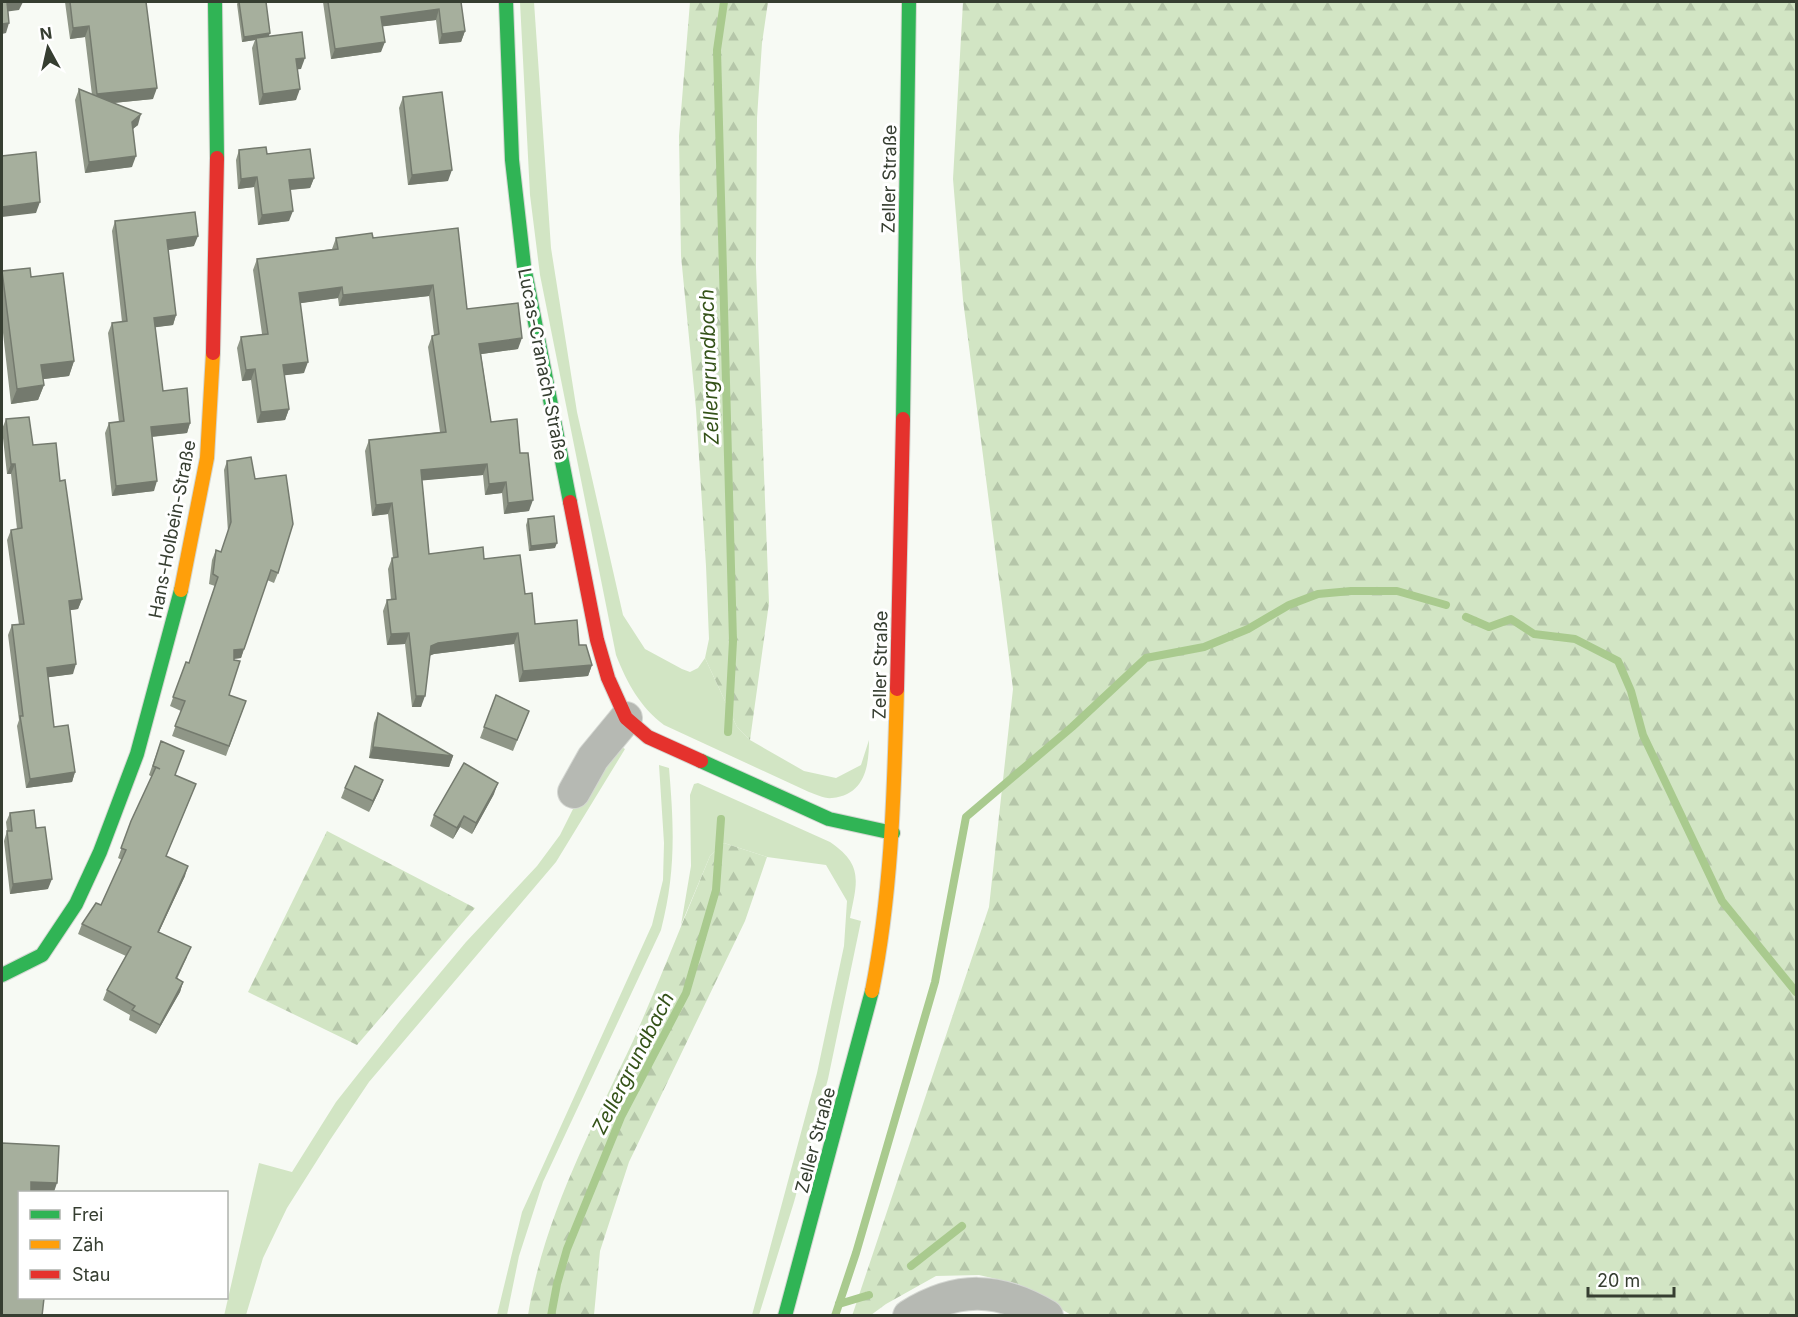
<svg xmlns="http://www.w3.org/2000/svg" width="1798" height="1317" font-family="Inter,sans-serif">
  <defs>
    <pattern id="forest-firs" width="22" height="20" patternUnits="userSpaceOnUse" patternTransform="scale(1.5)"><rect width="22" height="20" fill="#d2e5c4"/><path d="M5 1l3.5 6h-7zM16 11l3.5 6h-7z" fill="#b5c6a9"/></pattern>
  </defs>
  <rect width="100%" height="100%" fill="#f7faf4"/>
  <!-- green -->
  <g fill="#d2e5c4">
    <path d="M520,2H534L551,248L577,412L623,615L645,649L682,669L690,672L698,668L705,658L737,727L750,740L804,771L836,778L861,765L869,740C869,766 865,795 832,798C825,799 815,794 809,792L664,725C640,707 627,683 616,655L540,275L530,195Z"/>
    <polygon points="615,743 625,749 556,862 369,1082 330,1140 287,1208 263,1258 246,1315 224,1316 259,1163 292,1172 336,1102 400,1021 466,942 537,866 560,835 578,799"/>
    <path d="M659,765L669,768C674,827 676,872 661,930L543,1182L519,1256L507,1315H497L522,1212L652,925L663,880L664,843Z"/>
    <path d="M698,783L830,842C864,865 857,882 850,918L861,921L828,1079L794,1202L759,1315H752L817,1073L844,946L847,901L826,865L767,857L724,843L710,856L681,925L691,866L690,795L694,784Z"/>
  </g>
  <!-- forest -->
  <g fill="url(#forest-firs)">
    <polygon points="690,2 768,2 762,43 757,118 756,267 769,603 750,740 737,727 705,658 709,639 706,566 696,409 681,256 679,136"/>
    <polygon points="963,2 1796,2 1796,1315 1073,1316 1018,1284 979,1275 936,1276 886,1304 871,1315 852,1316 989,907 1013,689 963,300 953,179"/>
    <polygon points="327,831 475,908 357,1045 248,992"/>
    <path d="M724,843L767,857L745,921L629,1162L600,1251L594,1315H528C544,1217 591,1130 633,1041C660,980 684,918 710,856Z"/>
  </g>
  <g fill="none" stroke-linecap="round" stroke-linejoin="round">
    <!-- stream -->
    <g stroke="#a9ca8e" stroke-width="8">
      <polyline points="724,2 717,50 733,641 728,732"/>
      <polyline points="1466,617 1489,627 1511,619 1534,634 1575,639 1618,661 1631,691 1643,735 1722,901 1796,992"/>
      <polyline points="911,1266 962,1226"/>
      <polyline points="839,1304 869,1295"/>
      <polyline points="551,1316 557,1284 567,1249 621,1117 686,993 716,890 721,819"/>
      <polyline points="835,1316 856,1253 935,982 966,817 1072,727 1146,658 1204,647 1248,629 1289,605 1318,594 1351,591 1397,591 1446,605"/>
    </g>
    <!-- street casing -->
    <g stroke="#d4d7d2" stroke-width="34">
      <g id="street">
        <polyline points="574,792 593,758 626,718"/>
        <path d="M909,1316C957,1286 998,1287 1047,1316"/>
      </g>
    </g>
    <!-- fast casing -->
    <g stroke="#d4d7d2" stroke-width="16">
      <g id="fast">
        <polyline points="215,2 217,158"/>
        <polyline points="506,2 512,160 524,266 570,502"/>
        <polyline points="903,419 909,2"/>
        <polyline points="701,761 829,819 893,833"/>
        <polyline points="2,975 42,955 76,904 100,852 137,754 181,590"/>
        <polyline points="785,1316 872,991"/>
      </g>
    </g>
    <!-- slow casing -->
    <g stroke="#d4d7d2" stroke-width="16">
      <g id="slow">
        <polyline points="181,590 207,458 213,353"/>
        <path d="M872,991C892,891 894,791 897,689"/>
      </g>
    </g>
    <!-- jam casing -->
    <g stroke="#d4d7d2" stroke-width="16">
      <g id="jam">
        <polyline points="213,353 217,158"/>
        <polyline points="570,502 597,640 608,678 626,718 648,737 701,761"/>
        <polyline points="897,689 903,419"/>
      </g>
    </g>
    <!-- street -->
    <use href="#street" stroke="#b6b9b3" stroke-width="32"/>
    <!-- fast -->
    <use href="#fast" stroke="#30b455" stroke-width="14"/>
    <!-- slow -->
    <use href="#slow" stroke="#ff9f0a" stroke-width="14"/>
    <!-- jam -->
    <use href="#jam" stroke="#e5322d" stroke-width="14"/>
  </g>
  <!-- wall -->
  <g fill="#8f9687">
    <polygon points="65,2 146,2 153,99 113,103 138,125 132,129 132,167 85,173 75,100 79,89 92,95 85,37 70,39"/>
    <polygon points="238,2 266,2 269,36 301,69 297,69 296,100 259,105 252,48 255,40 242,42 237,4"/>
    <polygon points="323,2 461,2 465,31 461,42 439,44 436,20 383,26 381,52 331,59"/>
    <polygon points="403,97 448,181 408,185 399,108"/>
    <polygon points="239,150 267,154 314,178 310,188 290,190 289,221 258,225 254,187 238,189 236,160"/>
    <polygon points="115,221 194,246 168,250 176,315 173,325 155,327 163,391 190,423 187,433 152,437 154,491 112,496 105,433 109,423 119,422 108,333 112,323 122,322 112,231"/>
    <polygon points="336,238 373,238 518,349 481,354 491,422 520,453 529,511 504,514 502,493 485,495 483,475 422,480 429,554 484,559 525,594 535,624 579,645 592,665 588,676 519,682 514,644 434,654 430,655 421,707 412,707 405,644 387,645 383,611 387,600 391,600 388,569 392,558 393,558 388,514 372,516 365,451 369,440 440,432 428,347 432,336 434,335 429,296 339,306 338,298 300,303 304,373 284,375 289,409 285,420 257,423 251,380 242,381 237,348 241,337 262,334 253,270 257,259 332,249"/>
    <polygon points="2,271 74,361 69,376 43,379 44,385 38,400 11,404 2,324"/>
    <polygon points="6,419 33,445 60,481 82,599 78,609 70,610 73,674 48,677 54,727 75,772 72,782 26,788 17,726 19,720 8,635 12,625 19,625 7,540 11,530 17,529 11,474 7,474 2,429"/>
    <polygon points="227,461 255,479 278,573 274,583 267,580 241,658 234,659 229,695 246,701 226,756 172,736 181,711 170,706 186,662 189,663 215,586 209,584 212,560 216,550 221,552 228,532 224,470"/>
    <polygon points="528,519 555,548 529,551 526,525"/>
    <polygon points="496,695 529,711 513,751 480,738"/>
    <polygon points="378,713 453,756 449,767 369,758 374,723"/>
    <polygon points="161,741 175,775 192,794 166,856 185,876 159,932 187,957 177,979 183,982 180,992 156,1034 129,1020 130,1015 103,1000 107,990 126,956 78,934 82,924 101,905 122,860 118,858 131,821 152,777 149,775"/>
    <polygon points="383,780 379,791 369,812 341,798 345,788"/>
    <polygon points="494,794 472,834 460,827 453,839 430,826 434,815"/>
    <polygon points="10,813 36,828 48,889 10,894 4,841 7,831 6,822"/>
  </g>
  <!-- shaded-wall -->
  <g fill="#747a6e">
    <polygon points="7,2 23,2 19,10 4,12"/>
    <polygon points="439,9 436,20 378,27 381,17"/>
    <polygon points="9,23 6,33 2,34 2,24"/>
    <polygon points="89,26 85,37 70,39 73,28"/>
    <polygon points="465,31 461,42 439,44 442,34"/>
    <polygon points="270,33 268,38 256,38 255,40 242,42 244,37"/>
    <polygon points="385,42 381,52 331,59 335,49"/>
    <polygon points="305,58 301,69 292,70 296,59"/>
    <polygon points="157,88 153,99 93,105 97,94"/>
    <polygon points="300,89 296,100 259,105 263,94"/>
    <polygon points="141,114 138,125 128,133 132,122"/>
    <polygon points="136,156 132,167 85,173 89,162"/>
    <polygon points="452,170 448,181 408,185 412,175"/>
    <polygon points="257,177 254,187 238,189 241,179"/>
    <polygon points="314,178 310,188 286,190 289,180"/>
    <polygon points="40,202 36,213 2,217 2,207"/>
    <polygon points="293,211 289,221 258,225 262,215"/>
    <polygon points="198,236 194,246 163,251 167,240"/>
    <polygon points="433,285 429,296 339,306 343,295"/>
    <polygon points="342,287 338,298 295,304 299,293"/>
    <polygon points="176,315 173,325 150,328 154,318"/>
    <polygon points="522,338 518,349 475,355 479,344"/>
    <polygon points="74,361 69,376 36,380 41,365"/>
    <polygon points="308,362 304,373 279,376 283,365"/>
    <polygon points="255,369 251,380 242,381 246,370"/>
    <polygon points="44,385 38,400 11,404 17,389"/>
    <polygon points="289,409 285,420 257,423 261,412"/>
    <polygon points="190,423 187,433 148,437 151,427"/>
    <polygon points="11,464 15,464 11,474 7,474"/>
    <polygon points="487,464 483,475 417,481 421,470"/>
    <polygon points="157,481 154,491 112,496 116,486"/>
    <polygon points="506,482 502,493 485,495 489,484"/>
    <polygon points="533,500 529,511 504,514 508,503"/>
    <polygon points="392,503 388,514 372,516 376,505"/>
    <polygon points="557,543 555,548 529,551 531,546"/>
    <polygon points="82,599 78,609 65,611 69,601"/>
    <polygon points="409,633 405,644 387,645 391,634"/>
    <polygon points="518,633 514,644 434,654 427,657 431,646 438,643"/>
    <polygon points="244,649 241,658 231,659 234,650"/>
    <polygon points="76,664 73,674 43,678 47,668"/>
    <polygon points="592,665 588,676 519,682 523,671"/>
    <polygon points="416,696 425,696 421,707 412,707"/>
    <polygon points="373,747 453,756 449,767 369,758"/>
    <polygon points="75,772 72,782 26,788 30,779"/>
    <polygon points="383,780 379,791 369,812 373,801"/>
    <polygon points="498,783 494,794 472,834 476,823"/>
    <polygon points="464,816 460,827 453,839 457,828"/>
    <polygon points="188,866 185,876 154,942 158,932"/>
    <polygon points="52,879 48,889 10,894 13,884"/>
    <polygon points="183,982 180,992 156,1034 160,1025"/>
    <polygon points="31,1182 57,1183 54,1192 27,1192"/>
  </g>
  <!-- building -->
  <g fill="#a6af9d" stroke="#747a6e" stroke-width="1.5">
    <polygon points="2,2 12,2 7,2 9,23 2,24"/>
    <polygon points="70,2 146,2 157,88 97,94 89,26 73,28"/>
    <polygon points="239,2 266,2 270,33 244,37"/>
    <polygon points="328,2 461,2 465,31 442,34 439,9 381,17 385,42 335,49"/>
    <polygon points="302,32 305,58 296,59 300,89 263,94 256,38"/>
    <polygon points="79,89 141,114 132,122 136,156 89,162"/>
    <polygon points="442,92 452,170 412,175 403,97"/>
    <polygon points="266,147 267,154 310,149 314,178 289,180 293,211 262,215 257,177 241,179 239,150"/>
    <polygon points="36,152 40,202 2,207 2,156"/>
    <polygon points="195,212 198,236 167,240 176,315 154,318 163,391 187,388 190,423 151,427 157,481 116,486 109,423 124,421 112,323 127,321 115,221"/>
    <polygon points="458,228 467,309 518,303 522,338 479,344 491,422 517,419 520,453 528,453 533,500 508,503 506,482 489,484 487,464 421,470 429,554 483,547 484,559 520,555 525,594 532,593 535,624 577,620 579,645 586,645 592,665 523,671 518,633 438,643 431,646 425,696 416,696 409,633 391,634 387,600 396,599 392,558 398,557 392,503 376,505 369,440 446,432 432,336 439,334 433,285 343,295 342,287 299,293 308,362 283,365 289,409 261,412 255,369 246,370 241,337 268,334 257,259 338,249 336,238 372,233 373,238"/>
    <polygon points="30,268 31,277 63,273 74,361 41,365 44,385 17,389 2,271"/>
    <polygon points="29,417 33,445 56,443 60,481 65,480 82,599 69,601 76,664 47,668 54,727 68,725 75,772 30,779 20,716 23,716 12,625 24,624 11,530 22,528 15,464 11,464 6,419"/>
    <polygon points="251,457 255,479 286,475 293,524 278,573 271,570 244,649 234,650 234,660 240,661 229,695 246,701 229,746 175,726 185,701 173,697 186,662 189,663 218,577 213,574 216,550 221,552 231,522 227,461"/>
    <polygon points="554,516 557,543 531,546 528,519"/>
    <polygon points="496,695 529,711 517,740 484,727"/>
    <polygon points="378,713 453,756 373,747"/>
    <polygon points="161,741 184,751 175,775 196,784 166,856 188,866 158,932 191,947 176,978 183,982 160,1025 132,1010 135,1006 107,990 131,947 82,924 96,903 101,905 126,850 121,848 131,821 156,767 160,769 153,766"/>
    <polygon points="464,763 498,783 476,823 464,816 457,828 434,815"/>
    <polygon points="355,766 383,780 373,801 345,788"/>
    <polygon points="34,810 36,828 45,827 52,879 13,884 7,831 12,831 10,813"/>
    <polygon points="2,1143 59,1146 57,1183 31,1182 31,1192 20,1192 20,1298 44,1298 42,1316 2,1316"/>
  </g>
  <g text-anchor="middle" dominant-baseline="central" stroke-width="6" stroke-linejoin="round" paint-order="stroke">
    <!-- street labels -->
    <g font-size="18" fill="#363e31" stroke="#fff">
      <text transform="translate(889 179) rotate(-89)">Zeller Straße</text>
      <text transform="translate(543 364) rotate(79)">Lucas-Cranach-Straße</text>
      <text transform="translate(172 529) rotate(-79)">Hans-Holbein-Straße</text>
      <text transform="translate(880 665) rotate(-89)">Zeller Straße</text>
      <text transform="translate(815 1140) rotate(-75)">Zeller Straße</text>
    </g>
    <!-- water labels -->
    <g font-size="20" font-style="italic" fill="#345218" stroke="#fff">
      <text transform="translate(709 367) rotate(-92)">Zellergrundbach</text>
      <text transform="translate(633 1063) rotate(-63)">Zellergrundbach</text>
    </g>
  </g>
  <!-- border -->
  <rect width="1798" height="1317" fill="none" stroke="#363e31" stroke-width="6"/>
  <!-- legend -->
  <rect x="18" y="1191" width="210" height="108" fill="#ffffff" stroke="#afb2ad" stroke-width="1.5"/>
  <rect x="30" y="1210" width="30" height="9" fill="#30b455" stroke="#afb2ad" stroke-width="1.5"/>
  <text x="72" y="1221" font-size="18" fill="#363e31">Frei</text>
  <rect x="30" y="1240" width="30" height="9" fill="#ff9f0a" stroke="#afb2ad" stroke-width="1.5"/>
  <text x="72" y="1251" font-size="18" fill="#363e31">Zäh</text>
  <rect x="30" y="1270" width="30" height="9" fill="#e5322d" stroke="#afb2ad" stroke-width="1.5"/>
  <text x="72" y="1281" font-size="18" fill="#363e31">Stau</text>
  <!-- north arrow -->
  <g transform="translate(48 48) rotate(352)" stroke="#ffffff" stroke-width="4.5" paint-order="stroke">
  <path d="M0-4.5L10 22L0 15L-10 22Z" fill="#363e31"/>
  <text y="-9" font-size="16" font-weight="bold" text-anchor="middle" fill="#363e31">N</text>
  </g>
  <!-- scale -->
  <path d="M1588 1287v9h86v-9" fill="none" stroke="#363e31" stroke-width="3"/>
  <text x="1597" y="1287" font-size="18" fill="#363e31" stroke="#ffffff" stroke-width="4.5" paint-order="stroke">20 m</text>
</svg>
